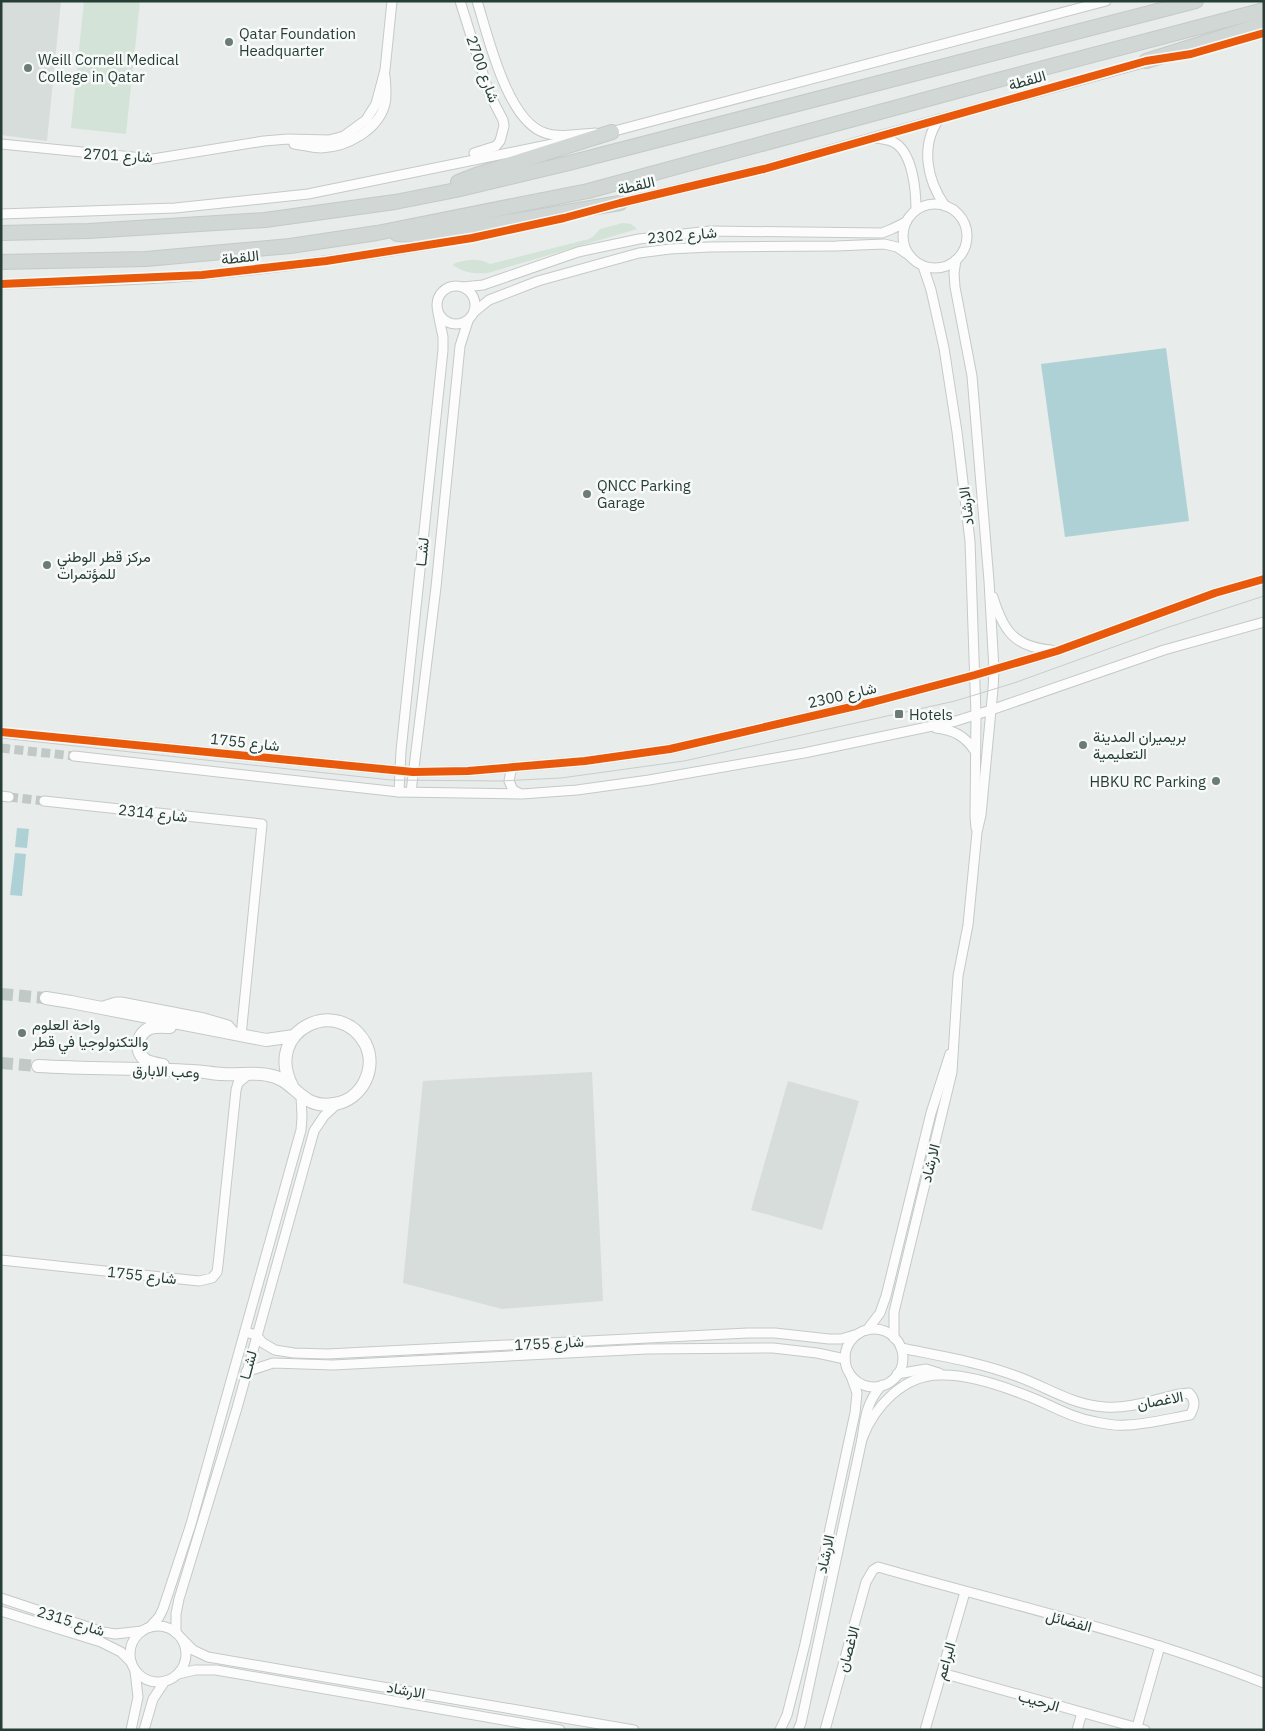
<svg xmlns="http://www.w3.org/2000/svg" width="1265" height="1731" font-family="'IBM Plex Sans',Vazirmatn,sans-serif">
  <rect width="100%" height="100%" fill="#e8ecea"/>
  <!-- built -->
  <g fill="#d7ddda">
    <polygon points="1,1 61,1 47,141 1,135"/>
    <polygon points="592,1072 603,1301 502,1309 403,1283 423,1081"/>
    <polygon points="788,1081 859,1101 822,1230 751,1210"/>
  </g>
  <!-- green -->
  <g fill="#d3e3d7">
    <polygon points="84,1 140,1 126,134 71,128"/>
    <path d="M623,223L631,224L637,229L488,273C474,274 464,273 453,265L455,263C468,260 477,257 490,264L589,239L594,236L600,229Z"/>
  </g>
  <!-- water -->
  <g fill="#aed1d6">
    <polygon points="1166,348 1189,521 1065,537 1041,364"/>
    <polygon points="17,828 29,829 27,848 15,847"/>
    <polygon points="15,853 26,854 22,896 10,895"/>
  </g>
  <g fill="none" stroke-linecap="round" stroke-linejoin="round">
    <!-- street-tunnel -->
    <g stroke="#c1c9c6" stroke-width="9" stroke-dasharray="9 4.5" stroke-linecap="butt">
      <polyline points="2,732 75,739"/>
      <polyline points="1,748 74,756"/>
      <polyline points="9,797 44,801"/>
    </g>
    <!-- secondary-tunnel -->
    <g stroke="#c1c9c6" stroke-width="12" stroke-dasharray="12 6" stroke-linecap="butt">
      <polyline points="1,994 46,998"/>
      <polyline points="1,1063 38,1066"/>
    </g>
    <!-- street casing -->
    <g stroke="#c5c9c7" stroke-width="11">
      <g id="street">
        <polyline points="460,1 489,93 503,120 504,126 500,141 496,146 474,153"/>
        <path d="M477,1C488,36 507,121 545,133C560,138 579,134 595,133"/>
        <polyline points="1188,54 1264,33"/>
        <path d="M939,119C920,146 927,180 945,206"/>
        <polyline points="607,133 1106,1"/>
        <path d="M876,138C883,139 889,139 895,143C913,154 916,191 916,210"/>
        <polyline points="1,144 153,159 264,141 288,139 329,140 344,136 366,120 376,104 385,70 392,1"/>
        <path d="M294,144C303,145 313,148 321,148C347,147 378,130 385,104C387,95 386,86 385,76"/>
        <polyline points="615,204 764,169 871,138 1150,61"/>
        <circle cx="935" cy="236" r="32"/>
        <polyline points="1,214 175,208 308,194 567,141"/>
        <polyline points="923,266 931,290 944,348 957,432 970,541 976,715 975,816 976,828"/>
        <path d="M1,284C68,282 136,281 202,275C317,264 432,247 544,222"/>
        <circle cx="456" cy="305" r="19"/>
        <polyline points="463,287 483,285 578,252 639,239 710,231 882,233 892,229 906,222"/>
        <polyline points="474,312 489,300 538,281 639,253 670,249 710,247 836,246 884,244 897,247 910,256"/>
        <path d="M993,597C1003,630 1014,647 1051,650"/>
        <path d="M936,728C954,730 965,736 975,751"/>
        <polyline points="1,732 2,732"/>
        <polyline points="75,739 413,772 468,771 585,761 670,749 873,702 975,675 1057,651 1215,593 1264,579"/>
        <polyline points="74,756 399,792 522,794 577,790 649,780 804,753 956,721 991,710 1164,650 1264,622"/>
        <polyline points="514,767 511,771 509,781 513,790 519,793"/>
        <polyline points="399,792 401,751 443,350 443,337 438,313"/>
        <polyline points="411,792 436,587 460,346 468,321"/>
        <polyline points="1,796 9,797"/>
        <polyline points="44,801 262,824 241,1036"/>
        <polyline points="100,1007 116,1002 121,1002 204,1018 228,1025 237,1035"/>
        <polyline points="1,1260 199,1281 212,1278 217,1272 218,1265 236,1090 238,1083 249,1074"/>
        <circle cx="874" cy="1358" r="29"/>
        <polyline points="867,1330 880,1313 886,1296 931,1113 950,1054"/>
        <polyline points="245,1332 256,1335 263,1343 275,1350 294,1353 327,1354 748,1333 775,1333 829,1339 841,1339 858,1334"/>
        <polyline points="894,1338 894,1312 952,1072 958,976 968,925 977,832 981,815 993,689 994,670 989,581 972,376 955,287 954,273 956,260"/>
        <polyline points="246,1372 273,1363 333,1365 647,1349 773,1348 817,1353 845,1359"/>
        <polyline points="897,1374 926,1369 939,1373"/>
        <path d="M862,1439C874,1407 903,1375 940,1375C967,1374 1000,1385 1025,1395C1050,1404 1068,1417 1096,1422C1105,1424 1116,1426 1126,1425C1143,1425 1172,1418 1190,1415C1195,1407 1196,1400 1189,1393L1180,1394C1156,1399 1130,1409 1105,1407C1072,1405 1047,1387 1016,1376C979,1362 940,1356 901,1348"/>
        <polyline points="1,1598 103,1632 115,1634 142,1631"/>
        <polyline points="1,1611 101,1642 121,1652 131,1662"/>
        <circle cx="158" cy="1654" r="28"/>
        <polyline points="150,1627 159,1617 163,1609 191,1524 301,1130 302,1117 301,1096"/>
        <polyline points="176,1633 176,1614 179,1599 237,1408 314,1131 324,1116 337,1104"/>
        <polyline points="182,1639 193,1650 208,1657 634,1730"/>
        <polyline points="942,1673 1145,1730"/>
        <polyline points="178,1674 195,1670 216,1670 560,1730"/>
        <polyline points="1137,1727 1160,1646"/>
        <polyline points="131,1730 138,1697 135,1671"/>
        <polyline points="144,1730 153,1699 165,1681"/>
        <polyline points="780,1730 787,1715 805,1644 855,1413 857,1393 851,1376"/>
        <path d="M798,1730L801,1723L862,1439C865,1417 867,1401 882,1385"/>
        <path d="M825,1730L866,1582L873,1570L878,1567C1007,1604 1139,1633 1264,1683"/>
        <polyline points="925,1730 965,1592"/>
        <polyline points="1077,1730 1082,1713"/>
      </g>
    </g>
    <!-- secondary casing -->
    <g stroke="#c4c9c7" stroke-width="14">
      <g id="secondary">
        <polyline points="46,998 71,1002 266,1040 294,1036"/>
        <path d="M163,1065C158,1064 152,1063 147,1061C134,1053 136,1034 150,1028C157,1026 164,1027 170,1027"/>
        <path d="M38,1066C89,1069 141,1068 193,1071C203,1071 213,1074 223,1074C238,1075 253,1072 268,1075C296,1079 300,1110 334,1104C362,1100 378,1068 365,1043C338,995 263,1030 292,1086"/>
      </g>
    </g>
    <!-- primary casing -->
    <g stroke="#c4cac8" stroke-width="16">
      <g id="primary">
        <polyline points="1146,61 1264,24"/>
        <polyline points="458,182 476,175 612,132"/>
        <polyline points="1,233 89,231 265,220 395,202 456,190 569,163 1196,1"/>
        <polyline points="397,234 419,235 465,229 620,203"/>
        <polyline points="1,262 146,259 290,246 377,233 588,191 983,84 1264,10"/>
      </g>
    </g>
    <!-- street -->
    <use href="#street" stroke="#fcfcfc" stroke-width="9"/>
    <!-- secondary -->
    <use href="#secondary" stroke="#fcfcfc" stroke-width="12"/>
    <!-- primary -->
    <use href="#primary" stroke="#d0d7d5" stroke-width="14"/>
    <!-- tram -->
    <polyline stroke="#c9cccb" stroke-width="1" points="1,738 391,780 500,781 561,778 684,761 955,701 1014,683 1166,628 1264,596"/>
    <!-- cycleway casing -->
    <g stroke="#f7faf8" stroke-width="11">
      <g id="cycleway">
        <polyline points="1,284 202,275 326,261 472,238 564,218 620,203 764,169 1146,61 1191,54 1264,33"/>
        <polyline points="1,732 413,772 468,771 585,761 670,749 873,702 975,675 1057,651 1215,593 1264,579"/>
      </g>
    </g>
    <!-- cycleway -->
    <use href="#cycleway" stroke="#e8590c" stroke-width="8"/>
  </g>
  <!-- markers -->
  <g fill="#6b7b76" stroke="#f7faf8" stroke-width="2">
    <circle cx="229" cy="42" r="5"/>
    <circle cx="28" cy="68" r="5"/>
    <circle cx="587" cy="494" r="5"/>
    <circle cx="47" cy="565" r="5"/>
    <rect x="894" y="709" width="10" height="10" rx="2.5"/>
    <circle cx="1083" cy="745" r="5"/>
    <circle cx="1216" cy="781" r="5"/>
    <circle cx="22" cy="1033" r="5"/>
  </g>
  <g text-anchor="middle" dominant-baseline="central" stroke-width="5" stroke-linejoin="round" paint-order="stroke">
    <!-- poi labels -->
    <g font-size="15" fill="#273e37" stroke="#f7faf8" text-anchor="start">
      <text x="239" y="33">Qatar Foundation<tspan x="239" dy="17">Headquarter</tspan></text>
      <text x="38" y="59">Weill Cornell Medical<tspan x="38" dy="17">College in Qatar</tspan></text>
      <text x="597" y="485">QNCC Parking<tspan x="597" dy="17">Garage</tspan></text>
      <text x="57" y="556">مركز قطر الوطني<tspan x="57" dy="17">للمؤتمرات</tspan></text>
      <text x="909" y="714">Hotels</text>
      <text x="1093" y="736">بريميران المدينة<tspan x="1093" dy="17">التعليمية</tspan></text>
      <text x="1206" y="781" text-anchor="end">HBKU RC Parking</text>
      <text x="32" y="1024">واحة العلوم<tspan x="32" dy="17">والتكنولوجيا في قطر</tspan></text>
    </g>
    <!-- street labels -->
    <g font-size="15" fill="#273e37" stroke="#f7faf8">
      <text transform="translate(483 69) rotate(70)">شارع 2700</text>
      <text transform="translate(1027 80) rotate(-16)">اللقطة</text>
      <text transform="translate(118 155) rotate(3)">شارع 2701</text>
      <text transform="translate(636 185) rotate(-13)">اللقطة</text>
      <text transform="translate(682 235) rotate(-5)">شارع 2302</text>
      <text transform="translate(240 257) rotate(-6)">اللقطة</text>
      <text transform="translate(966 506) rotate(-97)">الارشاد</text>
      <text transform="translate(422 552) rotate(-84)">لشــا</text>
      <text transform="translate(842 695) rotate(-13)">شارع 2300</text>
      <text transform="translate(245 742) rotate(6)">شارع 1755</text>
      <text transform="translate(153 813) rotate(6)">شارع 2314</text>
      <text transform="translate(166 1071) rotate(2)">وعب الابارق</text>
      <text transform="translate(930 1163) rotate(-76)">الارشاد</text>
      <text transform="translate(142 1275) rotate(6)">شارع 1755</text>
      <text transform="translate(549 1343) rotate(-3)">شارع 1755</text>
      <text transform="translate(248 1365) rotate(-75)">لشــا</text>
      <text transform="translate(1160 1400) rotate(-10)">الاغصان</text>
      <text transform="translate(825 1554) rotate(-78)">الارشاد</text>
      <text transform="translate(71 1621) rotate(17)">شارع 2315</text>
      <text transform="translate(1069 1621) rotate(15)">الفضائل</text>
      <text transform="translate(848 1649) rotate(-74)">الاغصان</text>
      <text transform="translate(945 1661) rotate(-74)">البراعم</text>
      <text transform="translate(406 1690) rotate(10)">الارشاد</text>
      <text transform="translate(1039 1701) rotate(16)">الرحيب</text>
    </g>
  </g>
  <!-- border -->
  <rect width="1265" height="1731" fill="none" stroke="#273e37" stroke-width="5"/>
</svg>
